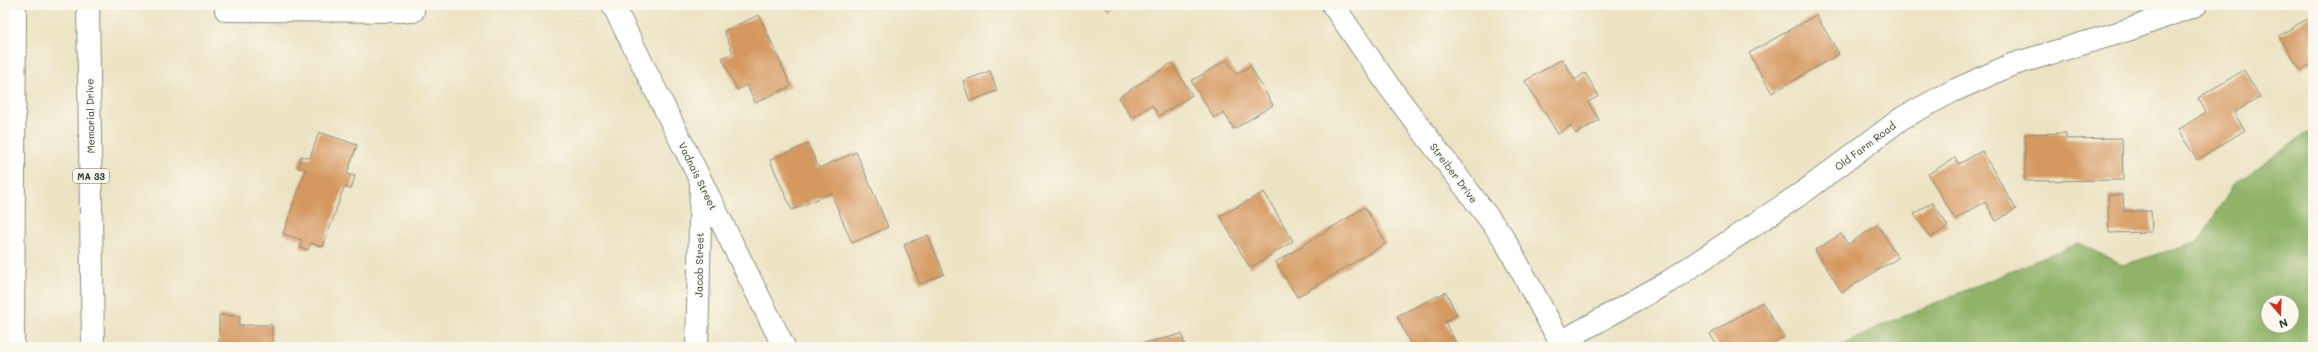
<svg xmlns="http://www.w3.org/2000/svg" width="2318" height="352" font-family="Mali,sans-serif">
  <rect width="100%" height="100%" fill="#fbf7ec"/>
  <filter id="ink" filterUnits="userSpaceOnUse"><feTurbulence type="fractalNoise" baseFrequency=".025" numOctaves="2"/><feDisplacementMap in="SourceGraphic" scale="8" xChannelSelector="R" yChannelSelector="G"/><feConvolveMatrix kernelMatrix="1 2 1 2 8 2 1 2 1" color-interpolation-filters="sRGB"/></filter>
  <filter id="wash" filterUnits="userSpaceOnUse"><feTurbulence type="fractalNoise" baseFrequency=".012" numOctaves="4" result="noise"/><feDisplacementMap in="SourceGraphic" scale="16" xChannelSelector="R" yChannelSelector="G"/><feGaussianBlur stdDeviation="0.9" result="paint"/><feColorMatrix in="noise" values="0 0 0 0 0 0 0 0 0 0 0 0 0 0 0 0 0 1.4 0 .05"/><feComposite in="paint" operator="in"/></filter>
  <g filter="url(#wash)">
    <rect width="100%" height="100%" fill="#ece3c3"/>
    <!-- forest -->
    <path fill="#90b368" stroke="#58784e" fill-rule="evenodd" d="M2313,129V347H1840L1882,325L2079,243L2123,265L2199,241L2233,185ZM2268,302H2292V326H2268Z"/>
    <g id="blocks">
      <!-- building -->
      <g fill="#d5985e">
        <polygon points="1105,5 1120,5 1108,11"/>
        <polygon points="759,15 791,86 755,103 747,85 737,90 722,58 733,53 724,31"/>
        <polygon points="1816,15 1839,54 1772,93 1749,53"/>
        <polygon points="2313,15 2313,63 2300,70 2279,36"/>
        <polygon points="1562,59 1575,80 1585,73 1599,96 1588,102 1599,120 1576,134 1571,126 1558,134 1525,81"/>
        <polygon points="1227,60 1236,74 1250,66 1273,105 1234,129 1224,113 1214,118 1191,81"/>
        <polygon points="1172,63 1192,95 1159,116 1152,105 1132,118 1119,97"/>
        <polygon points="2244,70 2260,97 2234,113 2245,130 2197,160 2178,130 2206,112 2198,98"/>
        <polygon points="990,71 997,91 970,101 963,81"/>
        <polygon points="319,132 357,145 347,174 355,176 351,189 344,187 323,247 311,243 308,250 300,248 302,240 283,234 306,169 298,168 301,156 310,158"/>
        <polygon points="2066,133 2066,139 2122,138 2123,180 2025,181 2025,134"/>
        <polygon points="808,144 819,168 856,152 888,227 852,243 831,193 792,210 770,160"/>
        <polygon points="1982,151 2016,209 1996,221 1985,202 1955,219 1928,174 1955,158 1959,164"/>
        <polygon points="1264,192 1293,241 1250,268 1220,216"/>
        <polygon points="2108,195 2123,195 2124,211 2151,211 2152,232 2109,233"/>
        <polygon points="1932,202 1948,226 1930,238 1914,214"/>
        <polygon points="1365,207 1386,243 1297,297 1276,262"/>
        <polygon points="1878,225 1898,258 1842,292 1815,250 1841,234 1848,244"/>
        <polygon points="928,235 944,274 920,284 904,245"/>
        <polygon points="1446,292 1457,315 1445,322 1458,347 1412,347 1397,316"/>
        <polygon points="1762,302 1784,337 1767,347 1718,347 1710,334"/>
        <polygon points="219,315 240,316 239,325 272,325 272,347 219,347"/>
        <polygon points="1182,334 1185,347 1141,347 1140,344"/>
      </g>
    </g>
  </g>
  <g filter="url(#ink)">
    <use href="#blocks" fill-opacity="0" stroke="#86907c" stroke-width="1"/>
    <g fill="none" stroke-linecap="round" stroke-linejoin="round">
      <!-- minor casing -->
      <g stroke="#86907c" stroke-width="24">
        <g id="minor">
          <polyline points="226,5 226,10 413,11 413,5"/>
          <polyline points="613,5 784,347"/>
          <polyline points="1333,5 1388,85 1503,237 1563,347"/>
          <polyline points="1561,342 1668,282 1805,191 1902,118 1953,91 2011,65 2131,29 2196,5"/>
          <polyline points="697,347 701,186"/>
        </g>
      </g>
      <!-- major casing -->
      <g stroke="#86907c" stroke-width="24">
        <g id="major">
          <polyline points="88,5 93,347"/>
          <polyline points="13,347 15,5"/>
        </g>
      </g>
      <!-- minor -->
      <use href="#minor" stroke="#fff" stroke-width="22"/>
      <!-- major -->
      <use href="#major" stroke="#fff" stroke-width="22"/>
    </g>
  </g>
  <g text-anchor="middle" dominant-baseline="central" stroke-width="3" stroke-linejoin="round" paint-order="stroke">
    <!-- shield labels -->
    <rect fill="#fbf7ec" stroke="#61756b" stroke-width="1" x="73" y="169" width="36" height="14" rx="3"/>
    <g font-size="9" font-weight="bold" fill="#1f3d34">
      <text x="91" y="176">MA 33</text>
    </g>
    <!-- street labels -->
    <g font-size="10" fill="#1f3d34" stroke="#fbf7ec">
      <text transform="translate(90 116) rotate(-91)">Memorial Drive</text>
      <text transform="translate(1865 146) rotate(-37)">Old Farm Road</text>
      <text transform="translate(1454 173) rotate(53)">Streiber Drive</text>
      <text transform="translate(698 176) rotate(64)">Vadnais Street</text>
      <text transform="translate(699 265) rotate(-89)">Jacob Street</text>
    </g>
  </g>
  <!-- margin -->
  <rect width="2318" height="352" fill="none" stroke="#fbf7ec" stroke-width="20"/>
  <!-- north arrow -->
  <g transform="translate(2280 314) rotate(161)"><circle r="19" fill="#fbf7ec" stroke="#a3ada2"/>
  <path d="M0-3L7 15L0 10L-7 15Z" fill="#c8321e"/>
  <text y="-6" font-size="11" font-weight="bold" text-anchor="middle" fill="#1f3d34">N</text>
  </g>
</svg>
